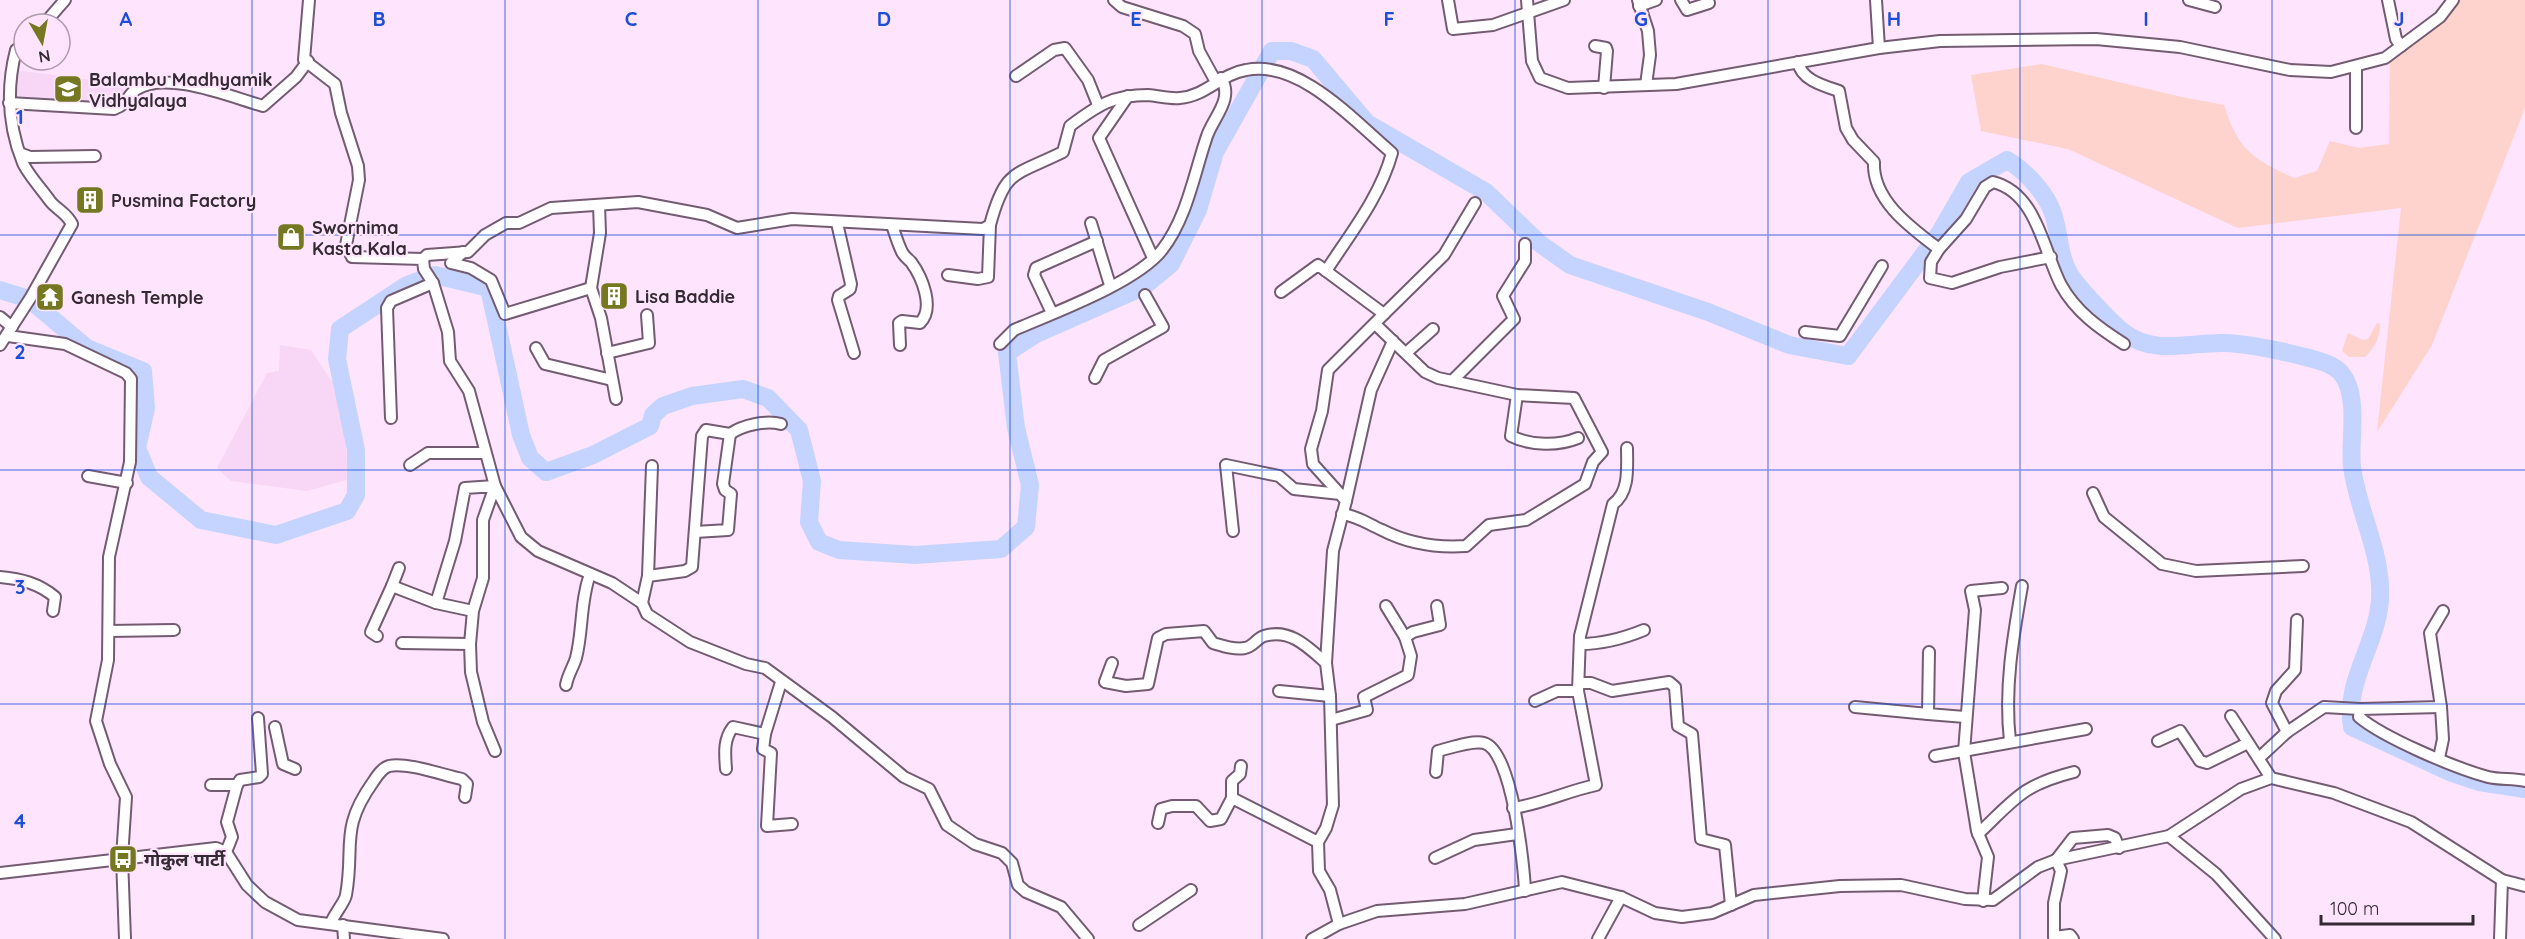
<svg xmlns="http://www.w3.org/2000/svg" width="2525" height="939" font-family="Quicksand,'Noto Sans Devanagari',sans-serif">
  <rect width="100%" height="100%" fill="#ffe4fd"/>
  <!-- built -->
  <g fill="#f7d6f6">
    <polygon points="16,70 116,83 125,91 125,96 116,107 11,100"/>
    <polygon points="280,345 311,350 333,383 342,417 350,479 307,491 231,481 217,468 267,373 279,371"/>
  </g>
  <!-- green -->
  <g fill="#fed3ce">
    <path d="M2458,0H2525V106L2520,121L2432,345L2377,432L2401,208L2238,228L2068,149L1981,131L1971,75L2042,64L2182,97L2224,105C2238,150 2253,159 2294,178L2317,171L2330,141L2359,148L2389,144L2390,56L2435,28Z"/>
    <path d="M2377,323L2380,324C2380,338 2375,347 2365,357H2349L2342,351L2348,333L2363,340L2368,339Z"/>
  </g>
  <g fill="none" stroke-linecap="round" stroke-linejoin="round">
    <!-- river -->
    <path stroke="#c4d4ff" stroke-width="18" d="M0,290L29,299L87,348L143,371L146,408L137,448L149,477L201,520L276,535L347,511L356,495V450L337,359L340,329L407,285L435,275L489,288L521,435L530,458L546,472L593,455L650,426L653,415L663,406L692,396L743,389L768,398L799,430L812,481L809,522L819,542L839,550L915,555L1001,549L1026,527L1030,485L1016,428L1007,353L1036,334L1143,287L1171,264L1198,210L1215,152L1272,51H1291L1313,59L1367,123L1486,192L1539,243L1570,265L1708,312L1789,345L1848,356L1939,234L1969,182L2007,160C2023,169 2042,189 2050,206C2060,226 2057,251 2068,271C2074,284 2111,322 2123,332C2155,356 2188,342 2224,343C2252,344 2282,351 2309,358C2320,361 2333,364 2341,373C2360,395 2349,441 2352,467C2358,512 2383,554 2380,600C2377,644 2344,682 2352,727L2452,773L2479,782L2525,789"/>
    <!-- minor casing -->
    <g stroke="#735c72" stroke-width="14">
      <g id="minor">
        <polyline points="309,0 304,60 335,84 341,113 358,166 359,180 346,245 352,257 423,259 424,269 433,283 448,332 450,361 469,391 495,486 521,537 538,551 612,583 642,603 647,614 690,642 746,664 765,668 832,717 904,777 929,789 947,825 975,844 1002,853 1012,863 1018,885 1026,892 1061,907 1088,939"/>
        <polyline points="1114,0 1122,7 1183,26 1195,34 1199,51 1216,82"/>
        <polyline points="1448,0 1453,29 1493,25 1564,0"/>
        <polyline points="1527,0 1532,61 1540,78 1568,88 1676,84 1879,48 1940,41 2096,39 2180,47 2290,70 2331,72 2385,58 2440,17 2453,0"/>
        <polyline points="1638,0 1648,31 1650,55 1646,85"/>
        <polyline points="1681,0 1687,10 1709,3"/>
        <polyline points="1876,0 1879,48"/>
        <polyline points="2189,0 2215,7"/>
        <polyline points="2388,0 2396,39 2401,46"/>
        <polyline points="1639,6 1656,0"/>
        <polyline points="44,24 65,0"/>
        <polyline points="1595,46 1606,48 1607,51 1604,88"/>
        <path d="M1798,62C1801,80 1824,86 1839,91L1846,128L1853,140L1874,162C1872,200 1911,228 1939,249"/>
        <polyline points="1016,76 1054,50 1065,48 1088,80 1098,105"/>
        <polyline points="1128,96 1099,138 1153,258"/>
        <path d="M9,103L114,109C130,103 127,94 137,89C167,70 231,97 263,106L296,77L308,61"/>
        <polyline points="2356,128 2356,67"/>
        <polyline points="22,154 30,157 95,156"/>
        <polyline points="599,205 600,233 591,288 601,318 616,399"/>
        <polyline points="837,223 851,284 850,289 839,296 838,300 854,353"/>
        <polyline points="1091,223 1110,285"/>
        <path d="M892,225C895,234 898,244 902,252C904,256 908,259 911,262C922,277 935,308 920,323L902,321L899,323L900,345"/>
        <polyline points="463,252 451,263 471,268 491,280 505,314 591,288"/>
        <path d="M2051,257L2000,267L1952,283L1930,278L1931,262L1939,249L1966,219L1985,187L1993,182C2037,193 2043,250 2061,285C2076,312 2099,328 2124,344"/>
        <path d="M423,259L427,255L468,252L485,235L506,223H519L551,208L638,202L707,215L737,228L792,219L983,229L990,225C1005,169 1014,176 1063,152L1070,126C1098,105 1113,95 1148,95C1159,96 1170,99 1180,98C1206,96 1221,74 1246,70C1300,59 1355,122 1392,153C1380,197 1350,234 1326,271L1318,265L1281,292"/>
        <polyline points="1326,271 1384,314 1328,370 1322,411 1311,449 1313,464 1340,494"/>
        <polyline points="948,275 978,279 988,277 990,225"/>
        <polyline points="1052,313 1034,275 1036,268 1097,241"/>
        <polyline points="1384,314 1444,255 1475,203"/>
        <polyline points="0,317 12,327"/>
        <polyline points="1805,332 1840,336 1882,266"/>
        <polyline points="8,336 65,344 126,373 131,379 130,462 109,557 108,660 96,721 110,764 126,797 122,858 125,939"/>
        <path d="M1000,344L1014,330C1053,313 1136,283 1162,250C1187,218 1194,174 1207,136C1214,116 1234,99 1221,78"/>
        <path d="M0,345L31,297L72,224C66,212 57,210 50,201C43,191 27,173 23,163C8,126 6,89 16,50L24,45"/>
        <polyline points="536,348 545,364 612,380"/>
        <polyline points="607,353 649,343 647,315"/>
        <polyline points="1406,353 1433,329"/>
        <polyline points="1095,378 1104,360 1163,327 1145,295"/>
        <polyline points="1452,381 1514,319 1503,296 1525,261 1525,244"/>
        <path d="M1517,395L1511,436C1531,446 1559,446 1578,438"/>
        <polyline points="391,418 387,308 391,301 433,283"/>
        <polyline points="410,465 428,453 485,453"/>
        <polyline points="88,476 127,483"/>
        <polyline points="2093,493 2104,517 2162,564 2196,571 2303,566"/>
        <polyline points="1346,501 1371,390 1393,341"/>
        <path d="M1342,514C1358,516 1368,524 1382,530C1409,544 1436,548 1466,546L1489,525L1526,520L1585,484L1593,462L1602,452L1574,398L1517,395L1438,378L1425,372L1375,324"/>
        <polyline points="1233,531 1226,465 1279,476 1294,489 1340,494 1346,501 1333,551 1326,663 1330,696 1333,805 1326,828 1318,842 1319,871 1330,890 1339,924"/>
        <polyline points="695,532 728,530 731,494 725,490 723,484 730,434"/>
        <polyline points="648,576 652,466"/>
        <path d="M0,577C21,579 38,583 55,597L53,611"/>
        <polyline points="392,586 399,568"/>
        <path d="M642,603L648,576L685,571L692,567L702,436L706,430L730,434C743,425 766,420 781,424"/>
        <polyline points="1386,606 1405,637"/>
        <polyline points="473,611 436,603 455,541 465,488 495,486 483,520 483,578 473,611 470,644 471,672 483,722 495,751"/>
        <path d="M2443,611L2430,633L2441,707L2360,709L2359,717C2384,738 2455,768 2488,777C2500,780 2513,778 2525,781"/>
        <polyline points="109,631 174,630"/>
        <polyline points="377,636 371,632 392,586 436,603"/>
        <polyline points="402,643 470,644"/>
        <path d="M1580,644C1603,644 1622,639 1644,630"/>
        <polyline points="1929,652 1928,714 1965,717"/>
        <path d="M1112,663L1105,682L1126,686L1148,684L1158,638L1166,634L1204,631L1213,643C1223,646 1234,650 1245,648C1253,647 1257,638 1264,636C1290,628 1308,647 1326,663"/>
        <polyline points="1580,683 1591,683 1612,691 1669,682 1675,687 1678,726 1692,734 1701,839 1725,845 1731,905"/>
        <path d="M566,685C568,674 573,668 576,658C583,631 580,602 590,574"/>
        <polyline points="1279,691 1330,696"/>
        <polyline points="1535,701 1557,691 1578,691"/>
        <polyline points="1855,707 1928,714"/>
        <polyline points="2231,716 2271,778"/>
        <polyline points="1331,720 1367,710 1364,697 1408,675 1411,656 1405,637 1413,632 1440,625 1437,606"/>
        <polyline points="275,727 283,764 295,769"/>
        <polyline points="2287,732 2272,703 2276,691 2295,670 2297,620"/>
        <polyline points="765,734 763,749 771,753 767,826 792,824"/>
        <path d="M2010,741C2004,689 2013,637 2022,586"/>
        <polyline points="2158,741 2180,731 2200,761 2207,763 2248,743"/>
        <polyline points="1935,756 2086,729"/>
        <polyline points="2259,758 2287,732 2324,707 2360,709"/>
        <polyline points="2439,758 2443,739 2441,707"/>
        <path d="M726,769C725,754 723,740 733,727L765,734L781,682"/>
        <path d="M1436,772L1438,751C1450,748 1472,740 1484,743C1512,750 1524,865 1525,891"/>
        <polyline points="211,785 237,785"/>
        <polyline points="1232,798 1232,781 1240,774 1241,766"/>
        <path d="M1513,808C1542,804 1567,791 1596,785L1578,691L1580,636L1613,504C1630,492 1627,467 1627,448"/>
        <polyline points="1158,823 1161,809 1172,806 1196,806 1210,821 1221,819 1232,798 1318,842"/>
        <path d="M1978,834C2015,799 2022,785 2074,772"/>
        <polyline points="2169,836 2216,874 2275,939"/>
        <polyline points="226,852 232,837 227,822 237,785 240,780 259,777 262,774 258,718"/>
        <polyline points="1435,858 1474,840 1517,834"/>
        <polyline points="0,873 216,848 226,852 247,885 265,902 298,920 443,939"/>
        <polyline points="1983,901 1988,857 1977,831 1964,752 1975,610 1971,591 2002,588"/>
        <path d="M331,923C334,914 345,902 346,895C355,845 339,830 373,782C377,776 382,768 389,766C407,762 443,775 462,779L467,784L465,797"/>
        <polyline points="343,925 344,939"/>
        <polyline points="1139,925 1191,890"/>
        <polyline points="1312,939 1339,924 1377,911 1465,904 1562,882 1621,897 1655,913 1682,917 1712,913 1754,895 1840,886 1901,885 1965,899 1993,900 2038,867 2056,860 2169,836 2241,789 2271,778 2334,793 2411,822 2502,880 2525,886"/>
        <polyline points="1598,939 1621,897"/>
        <polyline points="2073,939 2070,935 2054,937 2054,903 2061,871 2056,860 2073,838 2108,835 2115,838 2119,848"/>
        <polyline points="2500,939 2502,880"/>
      </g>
    </g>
    <!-- minor -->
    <use href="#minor" stroke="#fff" stroke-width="10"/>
  </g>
  <!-- grid -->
  <path fill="none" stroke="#1d4ed8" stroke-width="1.5" stroke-opacity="0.55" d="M252,0V939M505,0V939M758,0V939M1010,0V939M1262,0V939M1515,0V939M1768,0V939M2020,0V939M2272,0V939M0,235H2525M0,470H2525M0,704H2525"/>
  <!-- icons -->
  <defs>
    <g id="school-square" transform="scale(1.5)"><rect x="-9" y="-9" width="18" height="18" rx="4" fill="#757820" stroke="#ffe4fd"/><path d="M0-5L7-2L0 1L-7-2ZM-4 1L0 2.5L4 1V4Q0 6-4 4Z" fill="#fff"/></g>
    <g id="building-square" transform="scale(1.5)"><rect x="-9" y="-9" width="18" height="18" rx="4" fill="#757820" stroke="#ffe4fd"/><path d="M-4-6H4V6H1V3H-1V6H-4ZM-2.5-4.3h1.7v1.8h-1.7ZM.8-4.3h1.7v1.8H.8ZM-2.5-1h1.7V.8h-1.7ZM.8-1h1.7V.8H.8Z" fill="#fff"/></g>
    <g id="shop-square" transform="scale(1.5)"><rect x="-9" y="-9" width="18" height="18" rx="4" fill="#757820" stroke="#ffe4fd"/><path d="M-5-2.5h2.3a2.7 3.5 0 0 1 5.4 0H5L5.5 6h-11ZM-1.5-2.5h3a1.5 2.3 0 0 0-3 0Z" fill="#fff"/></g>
    <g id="temple-square" transform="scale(1.5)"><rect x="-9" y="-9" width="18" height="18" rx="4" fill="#757820" stroke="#ffe4fd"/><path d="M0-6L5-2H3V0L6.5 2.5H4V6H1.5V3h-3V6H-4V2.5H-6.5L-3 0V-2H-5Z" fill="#fff"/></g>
    <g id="bus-square" transform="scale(1.5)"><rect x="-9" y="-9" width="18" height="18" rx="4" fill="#757820" stroke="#ffe4fd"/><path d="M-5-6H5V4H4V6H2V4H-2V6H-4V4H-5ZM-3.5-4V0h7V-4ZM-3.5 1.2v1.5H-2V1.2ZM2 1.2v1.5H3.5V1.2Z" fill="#fff"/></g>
  </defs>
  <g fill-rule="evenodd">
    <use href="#school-square" x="68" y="89"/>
    <use href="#building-square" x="90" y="200"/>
    <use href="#shop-square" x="291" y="237"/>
    <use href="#building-square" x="614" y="296"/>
    <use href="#temple-square" x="50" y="297"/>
    <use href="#bus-square" x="123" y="859"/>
  </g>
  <g text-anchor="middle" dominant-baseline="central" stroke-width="4.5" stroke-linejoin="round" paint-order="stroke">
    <!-- poi labels -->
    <g font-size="18" font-weight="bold" fill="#342a33" stroke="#ffe4fd" text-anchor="start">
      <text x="89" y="79">Balambu Madhyamik<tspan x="89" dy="21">Vidhyalaya</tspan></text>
      <text x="111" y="200">Pusmina Factory</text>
      <text x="312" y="227">Swornima<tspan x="312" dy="21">Kasta Kala</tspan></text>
      <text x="635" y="296">Lisa Baddie</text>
      <text x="71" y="297">Ganesh Temple</text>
      <text x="144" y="859">गोकुल पार्टी</text>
    </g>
  </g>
  <g font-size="20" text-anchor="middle" font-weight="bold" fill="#1d4ed8" stroke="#ffe4fd" stroke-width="4.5" stroke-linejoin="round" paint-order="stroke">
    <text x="126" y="26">A</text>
    <text x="379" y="26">B</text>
    <text x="631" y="26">C</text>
    <text x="884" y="26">D</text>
    <text x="1136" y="26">E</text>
    <text x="1389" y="26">F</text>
    <text x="1641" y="26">G</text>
    <text x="1894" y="26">H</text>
    <text x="2146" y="26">I</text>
    <text x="2399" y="26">J</text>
    <text x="20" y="124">1</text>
    <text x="20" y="359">2</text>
    <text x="20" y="594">3</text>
    <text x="20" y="828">4</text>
  </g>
  <!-- north arrow -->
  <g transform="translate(42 42) rotate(170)"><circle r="28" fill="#ffe4fd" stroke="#ae9aac" stroke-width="1.5"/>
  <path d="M0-4.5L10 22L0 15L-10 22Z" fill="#757820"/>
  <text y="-9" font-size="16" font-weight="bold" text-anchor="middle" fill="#342a33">N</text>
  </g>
  <!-- scale -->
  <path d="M2321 915v9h152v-9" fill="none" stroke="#342a33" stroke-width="3"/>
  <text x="2330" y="915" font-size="18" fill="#342a33" stroke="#ffe4fd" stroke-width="4.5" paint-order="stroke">100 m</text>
</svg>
